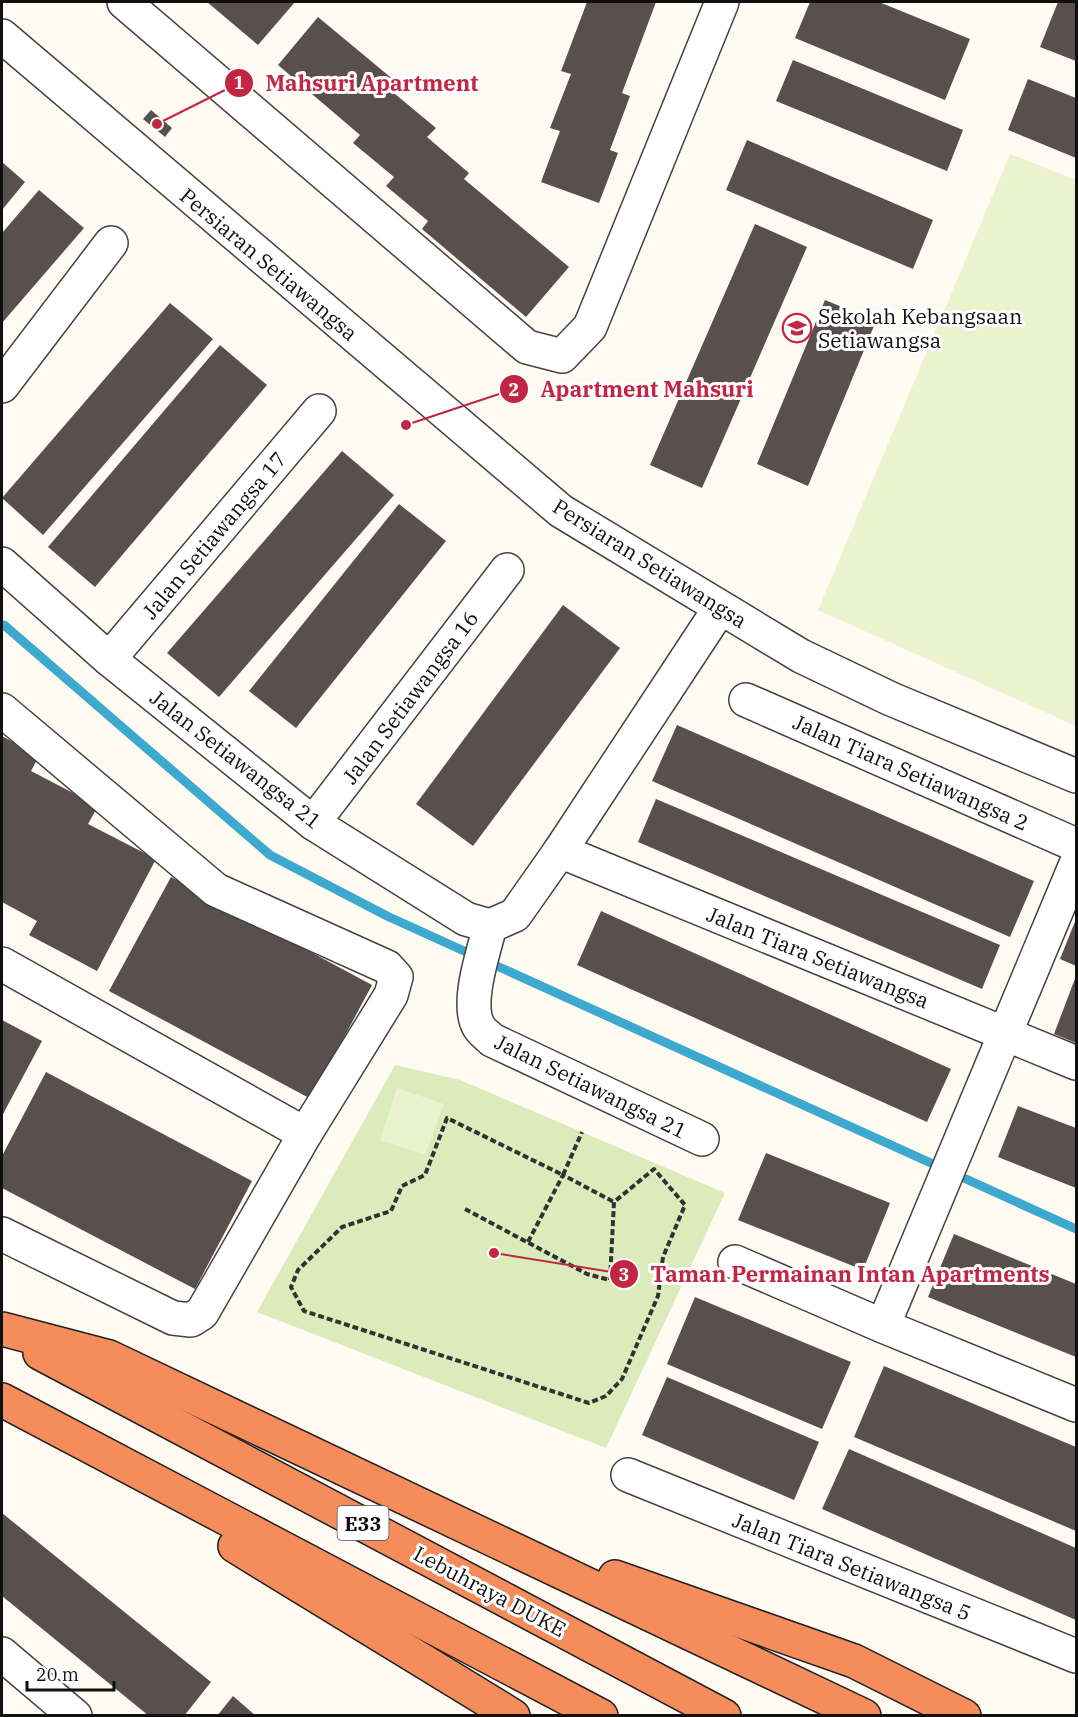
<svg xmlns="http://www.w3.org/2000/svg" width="1078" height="1717" font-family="'IBM Plex Serif',serif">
  <rect width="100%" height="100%" fill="#fffbf3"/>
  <!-- green -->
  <polygon fill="#dbebbc" points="395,1065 460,1080 725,1193 606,1448 257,1312"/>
  <!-- pitch -->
  <g fill="#eaf2ce">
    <polygon points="1010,154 1076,180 1076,726 818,610"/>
    <polygon points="397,1088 444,1104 425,1155 380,1140"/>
  </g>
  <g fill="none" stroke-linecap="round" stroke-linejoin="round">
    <!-- stream -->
    <polyline stroke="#3da9cf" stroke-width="9" points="4,625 270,855 387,916 1076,1229"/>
  </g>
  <!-- building -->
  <g fill="#594f4c">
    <polygon points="207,2 295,2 258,45"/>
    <polygon points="587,2 656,2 622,93 630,96 610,150 618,153 599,203 541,182 560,131 550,128 571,74 561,71"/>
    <polygon points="810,2 879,2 970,39 945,100 795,38"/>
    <polygon points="1058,2 1076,2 1076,61 1040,47"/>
    <polygon points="318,17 401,86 395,94 436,128 427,137 469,173 464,179 569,267 526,317 422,229 428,221 386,186 394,177 353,143 360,135 278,65"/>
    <polygon points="793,60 963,130 947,171 776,101"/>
    <polygon points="1028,79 1076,98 1076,158 1008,130"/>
    <polygon points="151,110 172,128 165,137 143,119"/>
    <polygon points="747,140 933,220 913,269 726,190"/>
    <polygon points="2,162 25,182 2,210"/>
    <polygon points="39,190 84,228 2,323 2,233"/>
    <polygon points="755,224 807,247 702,488 650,465"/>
    <polygon points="825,300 876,321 808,486 757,464"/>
    <polygon points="170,303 213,339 43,535 2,498"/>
    <polygon points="220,345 267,385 95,587 48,547"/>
    <polygon points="342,451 394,495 219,697 167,653"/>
    <polygon points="399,504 446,541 296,728 249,691"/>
    <polygon points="563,605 620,648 473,846 416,804"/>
    <polygon points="677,725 1034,881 1010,937 652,781"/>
    <polygon points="2,736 39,756 31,771 98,806 88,824 156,859 97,971 29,935 37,921 2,902"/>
    <polygon points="656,799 1000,945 982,989 638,842"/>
    <polygon points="171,877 372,985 311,1099 109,991"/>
    <polygon points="601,911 951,1069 927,1122 577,965"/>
    <polygon points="1076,919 1076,966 1060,959"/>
    <polygon points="1076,976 1076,1043 1054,1034"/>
    <polygon points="2,1020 42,1041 2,1116"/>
    <polygon points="46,1072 252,1181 195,1289 2,1188 2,1156"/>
    <polygon points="1018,1106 1076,1128 1076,1188 998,1157"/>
    <polygon points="766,1153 890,1203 863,1270 738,1220"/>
    <polygon points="954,1234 1076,1284 1076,1357 928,1297"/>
    <polygon points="695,1297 851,1362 822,1429 667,1364"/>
    <polygon points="884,1366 1076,1447 1076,1531 854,1437"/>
    <polygon points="667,1377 819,1442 794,1500 642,1435"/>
    <polygon points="849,1449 1076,1548 1076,1620 822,1509"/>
    <polygon points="2,1513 211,1682 184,1716 149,1716 2,1596"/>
    <polygon points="233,1696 256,1716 217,1716"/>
  </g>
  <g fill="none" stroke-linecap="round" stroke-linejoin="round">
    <!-- minor casing -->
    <g stroke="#434343" stroke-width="36">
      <g id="minor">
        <polyline points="124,2 527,347 562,356 590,327 722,2"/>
        <polyline points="2,36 561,511 801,656 891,699 1076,776"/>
        <polyline points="2,386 111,243"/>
        <polyline points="2,564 109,659 313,823 466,919 490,926 515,915 560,851 720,608"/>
        <polyline points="109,659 319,411"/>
        <polyline points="746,700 1076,845"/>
        <polyline points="2,710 216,890 387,967 396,977 391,995 305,1134 202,1313 191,1320 173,1318 2,1234"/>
        <polyline points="313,823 507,570"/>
        <polyline points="560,851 1076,1063"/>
        <path d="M490,926C484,951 465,1004 479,1027C482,1032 488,1036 492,1040L702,1139"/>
        <polyline points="2,964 305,1134"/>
        <polyline points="735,1262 883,1326 1076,1405"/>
        <polyline points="883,1326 1076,864"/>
        <polyline points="628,1475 1076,1656"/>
        <polyline points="2,1654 75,1716"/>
      </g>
    </g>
    <!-- highway casing -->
    <g stroke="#212121" stroke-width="36">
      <g id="highway">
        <polyline points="2,1329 109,1357 864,1716"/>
        <polyline points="40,1353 724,1716"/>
        <polyline points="2,1400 601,1716"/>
        <polyline points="235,1546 513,1716"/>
        <polyline points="615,1577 854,1661 964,1716"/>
      </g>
    </g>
    <!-- path -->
    <g stroke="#323232" stroke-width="4" stroke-dasharray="6 3" stroke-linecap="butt">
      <polyline points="465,1209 587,1274 610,1280 614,1202 654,1169 685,1205 663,1257 658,1296 622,1379 606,1396 589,1403 304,1311 291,1287 298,1270 342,1227 391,1211 402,1186 425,1175 447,1118 563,1175 582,1132"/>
      <polyline points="528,1242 563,1175 614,1202"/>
    </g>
    <!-- minor -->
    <use href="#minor" stroke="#fff" stroke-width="33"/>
    <!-- highway -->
    <use href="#highway" stroke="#f58c5b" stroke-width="33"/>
  </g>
  <!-- icons -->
  <defs>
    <g id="school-ring" transform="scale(1.5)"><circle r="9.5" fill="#fff" stroke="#c32643" stroke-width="1.5"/><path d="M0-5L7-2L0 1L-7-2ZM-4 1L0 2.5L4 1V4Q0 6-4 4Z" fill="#c32643"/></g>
  </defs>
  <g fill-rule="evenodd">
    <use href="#school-ring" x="797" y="328"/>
  </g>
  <g text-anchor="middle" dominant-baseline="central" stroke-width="6" stroke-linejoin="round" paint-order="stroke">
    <!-- shield labels -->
    <rect fill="#fff" stroke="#585858" stroke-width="1.5" x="337.5" y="1506" width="51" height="34" rx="4.5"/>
    <g font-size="20" font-weight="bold" fill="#101010">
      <text x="363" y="1523">E33</text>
    </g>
    <!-- street labels -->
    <g font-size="21" fill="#101010" stroke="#fff">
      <text transform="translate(269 264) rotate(40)">Persiaran Setiawangsa</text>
      <text transform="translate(214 535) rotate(-50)">Jalan Setiawangsa 17</text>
      <text transform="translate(650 563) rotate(32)">Persiaran Setiawangsa</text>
      <text transform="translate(410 697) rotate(-53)">Jalan Setiawangsa 16</text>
      <text transform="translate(236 759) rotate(38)">Jalan Setiawangsa 21</text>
      <text transform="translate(911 772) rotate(24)">Jalan Tiara Setiawangsa 2</text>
      <text transform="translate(818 957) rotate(22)">Jalan Tiara Setiawangsa</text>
      <text transform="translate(591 1086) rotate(26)">Jalan Setiawangsa 21</text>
      <text transform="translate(852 1566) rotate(22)">Jalan Tiara Setiawangsa 5</text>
      <text transform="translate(490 1591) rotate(28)">Lebuhraya DUKE</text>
    </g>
    <!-- poi labels -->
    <g font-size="21" fill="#101010" stroke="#fff" text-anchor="start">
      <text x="818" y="316">Sekolah Kebangsaan<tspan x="818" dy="24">Setiawangsa</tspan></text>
    </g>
  </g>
  <!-- callouts -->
  <path fill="none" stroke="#c32643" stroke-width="2" d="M157 124L239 83M406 425L514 389M494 1253L624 1274"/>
  <g fill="#c32643" stroke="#fff" stroke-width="2">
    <circle cx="157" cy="124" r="6"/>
    <circle cx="406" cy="425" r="6"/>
    <circle cx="494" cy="1253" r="6"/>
    <circle cx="239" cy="83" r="15"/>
    <circle cx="514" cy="389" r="15"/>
    <circle cx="624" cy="1274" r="15"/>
  </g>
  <g font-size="18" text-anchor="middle" font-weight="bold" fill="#fff">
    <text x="239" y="89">1</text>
    <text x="514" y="396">2</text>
    <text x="624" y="1281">3</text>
  </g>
  <g font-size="22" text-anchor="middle" font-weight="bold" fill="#c32643" stroke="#fff" stroke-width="6" stroke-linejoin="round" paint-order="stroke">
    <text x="372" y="91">Mahsuri Apartment</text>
    <text x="647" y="397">Apartment Mahsuri</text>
    <text x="850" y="1282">Taman Permainan Intan Apartments</text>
  </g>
  <!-- border -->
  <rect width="1078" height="1717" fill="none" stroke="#101010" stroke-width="6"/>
  <!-- scale -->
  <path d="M27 1681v9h87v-9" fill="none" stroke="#101010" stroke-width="3"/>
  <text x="36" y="1681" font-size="18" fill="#101010" stroke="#ffffff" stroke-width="4.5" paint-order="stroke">20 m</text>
</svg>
